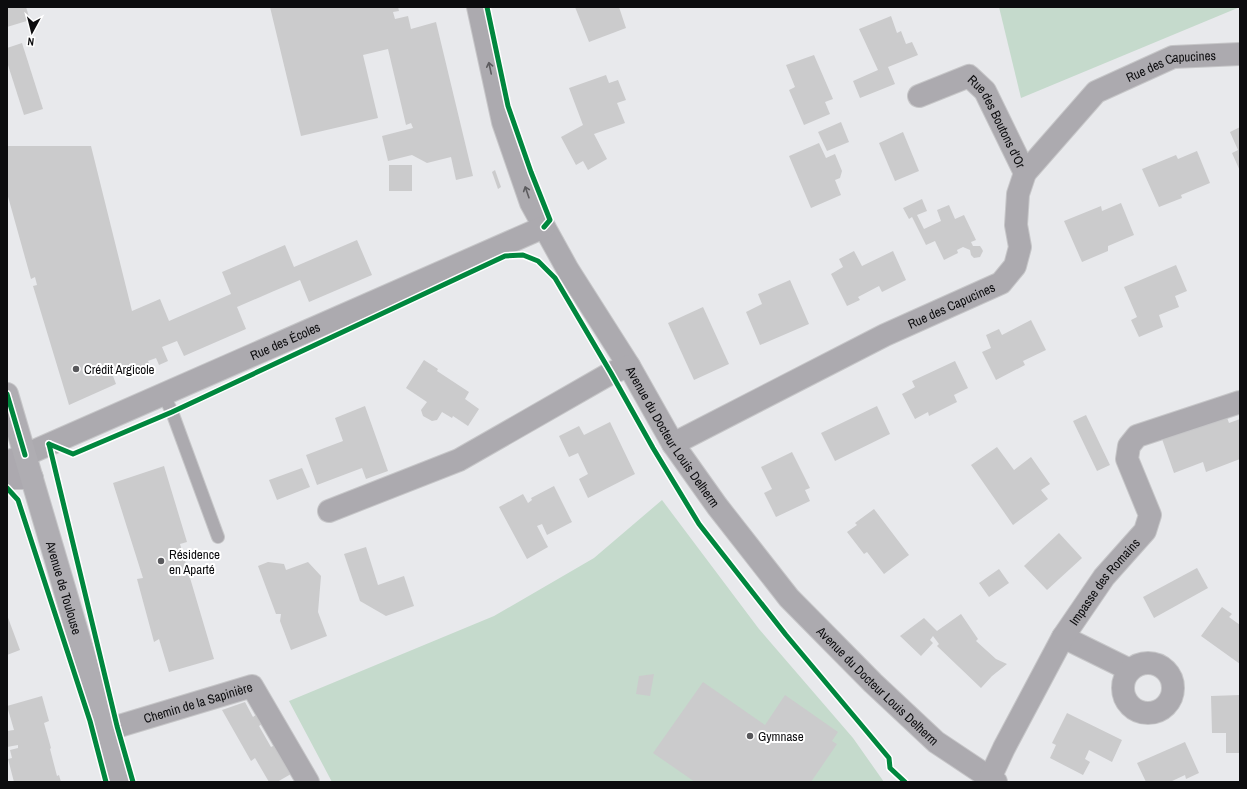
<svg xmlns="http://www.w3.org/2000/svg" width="1247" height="789" font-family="'Archivo Narrow',sans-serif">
  <rect width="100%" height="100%" fill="#e8e9ec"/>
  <!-- green -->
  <g fill="#c5dacc">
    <polygon points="999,7 1240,7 1021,98"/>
    <polygon points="662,500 759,629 853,738 884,782 332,782 289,701 494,616 594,558"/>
  </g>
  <!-- building -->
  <g fill="#cbcbcc">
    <polygon points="7,7 26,7 30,20 7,27"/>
    <polygon points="270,7 398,7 399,11 393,12 395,19 408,16 411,29 436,22 473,176 456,180 451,157 427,163 412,155 388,161 382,136 413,128 411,123 406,125 388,49 363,55 378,118 301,136"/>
    <polygon points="575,7 619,7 626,28 589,42"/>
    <polygon points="891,16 897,33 901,31 906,44 912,42 918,55 888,67 895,84 860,98 853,81 878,70 859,29"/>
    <polygon points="22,43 43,109 24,115 7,62 7,48"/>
    <polygon points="814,55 833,99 825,102 830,114 804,125 789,90 795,87 786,65"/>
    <polygon points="606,75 609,83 618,80 626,100 617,103 625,123 594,134 607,159 588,170 583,161 576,165 561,137 583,125 569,88"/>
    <polygon points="841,122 849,142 827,151 818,132"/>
    <polygon points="1240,127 1240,171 1232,153 1238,150 1230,132"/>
    <polygon points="903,132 919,171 895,181 879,143"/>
    <polygon points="819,143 826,158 835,154 842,171 840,178 835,180 841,195 811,208 789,156"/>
    <polygon points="7,146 91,146 132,311 160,299 169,321 231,294 222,272 285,245 294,267 357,240 372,275 309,302 300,280 274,291 237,307 246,329 184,356 177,341 162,347 168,361 159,365 156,358 148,361 151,369 129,376 126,370 113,376 116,384 69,405 33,286 37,285 35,277 31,279 7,193"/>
    <polygon points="1197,151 1210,183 1181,195 1182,198 1159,207 1142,169 1176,155 1178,159"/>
    <rect x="389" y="165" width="23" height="26"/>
    <polygon points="495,170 501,187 498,189 492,172"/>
    <polygon points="922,199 927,211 917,215 924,229 941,221 937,210 949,205 955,219 964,215 976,240 971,242 973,246 980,246 982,249 983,251 980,257 974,258 971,255 970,250 963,247 957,250 958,253 944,260 935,241 926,245 912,217 909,219 903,208"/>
    <polygon points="1121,203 1134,235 1108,246 1108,251 1082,262 1064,221 1101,206 1102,211"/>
    <polygon points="854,251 862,266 893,251 906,280 882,292 879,286 858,297 860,300 847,306 831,274 843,267 839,259"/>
    <polygon points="1176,265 1187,291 1175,296 1179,307 1159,315 1163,327 1139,337 1131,320 1137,317 1124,287"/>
    <polygon points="790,280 809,324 760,345 746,312 762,304 758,294"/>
    <polygon points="703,307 729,364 694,380 668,323"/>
    <polygon points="1031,320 1046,350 1023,361 1025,365 996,380 982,352 991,348 986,335 999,329 1002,335"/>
    <polygon points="424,360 438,369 437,371 469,392 465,399 479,409 468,426 453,416 452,418 442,412 437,420 432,421 423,416 421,410 427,402 406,388"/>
    <polygon points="955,361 968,388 954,395 957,402 929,416 928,412 915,419 902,394 915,387 912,381"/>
    <polygon points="365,406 388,471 366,479 362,468 317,485 306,455 343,441 335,418"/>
    <polygon points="877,406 890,434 835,461 821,433"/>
    <polygon points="1086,415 1110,465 1097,471 1073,421"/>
    <polygon points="1226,415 1229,423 1240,419 1240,459 1206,472 1203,462 1174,473 1162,439"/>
    <polygon points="610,422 635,474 588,498 579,479 588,474 578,453 569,457 559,436 579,426 584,435"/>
    <polygon points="997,447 1014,470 1031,457 1050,484 1041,490 1048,499 1013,525 971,465"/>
    <polygon points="792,452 810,488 805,490 810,501 776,517 764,493 772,489 761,467"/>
    <polygon points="164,466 187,542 180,544 214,659 169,672 159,639 154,642 137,579 143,578 113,483"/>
    <polygon points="302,468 310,487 277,500 269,480"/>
    <polygon points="554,486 572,522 547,535 542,524 537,526 548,547 527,559 499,507 523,494 528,503 532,500 531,498"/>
    <polygon points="874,509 909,555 884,574 867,552 864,554 847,532 857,525 855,523"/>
    <polygon points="1059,533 1082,558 1047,590 1024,566"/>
    <polygon points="366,547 378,585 404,576 414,606 386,616 360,601 344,554"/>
    <polygon points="268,562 284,564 286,570 308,562 321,576 318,612 327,636 291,650 280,621 281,614 276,614 258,566"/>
    <polygon points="1197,568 1208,588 1154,618 1143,597"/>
    <polygon points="999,569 1009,583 989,597 979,583"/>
    <polygon points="1222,607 1232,614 1229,617 1240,625 1240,664 1201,636"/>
    <polygon points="961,614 978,639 976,641 996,659 1007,664 992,676 981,688 937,646 939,644 933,636 930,640 933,643 921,656 900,636 924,618 937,631"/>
    <polygon points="7,615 20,650 7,655"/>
    <polygon points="654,674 650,696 636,694 639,676"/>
    <polygon points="703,682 765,725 785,695 838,732 832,741 837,744 811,782 695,782 653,753"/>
    <polygon points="1240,695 1240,753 1226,753 1226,733 1212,733 1211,696"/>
    <polygon points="42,696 49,721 44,723 51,748 50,749 57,776 59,775 61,782 14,782 8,759 12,758 10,750 18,748 18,745 7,747 7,731 14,730 7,706"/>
    <polygon points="245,702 253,717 257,714 262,724 259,726 271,747 275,745 291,774 277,782 269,782 255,758 251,761 222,710"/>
    <polygon points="1067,713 1122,740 1112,762 1089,750 1085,759 1090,762 1083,775 1050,758 1056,745 1052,743"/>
    <polygon points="1185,742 1199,773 1186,779 1185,775 1170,782 1146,782 1137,763"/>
  </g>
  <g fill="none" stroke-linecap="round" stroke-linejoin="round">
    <!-- lane casing -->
    <g stroke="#c6c6c8" stroke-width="14">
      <polyline id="lane" points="163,394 172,412 218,537"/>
    </g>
    <!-- street casing -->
    <g stroke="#c6c6c8" stroke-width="24">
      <g id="street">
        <path id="s1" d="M478,7L503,122L531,203L568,270L629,366L673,444L717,506L789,598L873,683L936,742L996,782"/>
        <path id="s2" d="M919,96L969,76L985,91L1025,173"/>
        <path id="s3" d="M673,444L885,335L1001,283L1015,266L1020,247L1016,225L1018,194L1025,173L1096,92L1173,57L1240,54"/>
        <path id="s4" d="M25,455L544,227"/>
        <polyline points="329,511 459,460 611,373 629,366"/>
        <polyline points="1063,637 1130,670"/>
        <circle cx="1148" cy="688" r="25"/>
        <path id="s5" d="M106,730L252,686L308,782"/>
        <path id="s6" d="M990,778L1004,748L1063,637L1104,577L1145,531L1150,515L1127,459L1129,446L1137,436L1240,402"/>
      </g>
    </g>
    <!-- secondary casing -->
    <g stroke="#c6c6c8" stroke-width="24">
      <g id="secondary">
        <polyline points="7,462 25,455"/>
        <polyline points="7,478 32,478"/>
      </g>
    </g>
    <!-- primary casing -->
    <g stroke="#c6c6c8" stroke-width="24">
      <g id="primary">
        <path id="s7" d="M7,394L106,730L119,782"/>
      </g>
    </g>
    <!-- lane -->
    <use href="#lane" stroke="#acaaaf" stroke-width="12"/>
    <!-- street -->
    <use href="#street" stroke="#acaaaf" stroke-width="22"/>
    <!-- secondary -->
    <use href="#secondary" stroke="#aca9af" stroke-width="22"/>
    <!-- primary -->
    <use href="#primary" stroke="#afadb2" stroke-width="22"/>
    <!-- cycleway casing -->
    <g stroke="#fff" stroke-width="8">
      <g id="cycleway">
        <polyline points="487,7 508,106 531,172 550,220 544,227"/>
        <polyline points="7,394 25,455"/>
        <polyline points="49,444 73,454 172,412 505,256 523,255 538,261 555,278 611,373 653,448 699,524 786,635 889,758 890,768 905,782"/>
        <polyline points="49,444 117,726 133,782"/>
        <polyline points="7,488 18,500 90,721 106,782"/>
      </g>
    </g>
    <!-- cycleway -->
    <use href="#cycleway" stroke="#00873e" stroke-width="5"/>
  </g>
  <!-- one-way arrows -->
  <defs><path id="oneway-shaft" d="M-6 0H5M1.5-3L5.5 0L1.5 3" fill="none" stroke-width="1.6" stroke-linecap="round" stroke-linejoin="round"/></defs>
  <g stroke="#5c5b5e">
    <use href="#oneway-shaft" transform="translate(490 68) rotate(-102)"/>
    <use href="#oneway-shaft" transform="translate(527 192) rotate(-109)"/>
  </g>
  <!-- markers -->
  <g fill="#59595c" stroke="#fff" stroke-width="1.5">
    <circle cx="76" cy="369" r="4"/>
    <circle cx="161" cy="561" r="4"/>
    <circle cx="750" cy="736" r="4"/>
  </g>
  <g text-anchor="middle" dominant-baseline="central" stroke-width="4" stroke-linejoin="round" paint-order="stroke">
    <!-- street labels -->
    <g font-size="13" fill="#0c0c0e" stroke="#fff">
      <text stroke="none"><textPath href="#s3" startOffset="671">Rue des Capucines</textPath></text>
      <text stroke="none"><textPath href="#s2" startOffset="108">Rue des Boutons d'Or</textPath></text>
      <text stroke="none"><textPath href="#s3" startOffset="311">Rue des Capucines</textPath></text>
      <text stroke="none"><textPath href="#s4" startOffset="284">Rue des Écoles</textPath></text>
      <text stroke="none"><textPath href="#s1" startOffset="477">Avenue du Docteur Louis Delherm</textPath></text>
      <text stroke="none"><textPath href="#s6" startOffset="228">Impasse des Romains</textPath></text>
      <text stroke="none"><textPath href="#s7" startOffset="202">Avenue de Toulouse</textPath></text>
      <text stroke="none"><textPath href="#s1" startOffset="801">Avenue du Docteur Louis Delherm</textPath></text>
      <text stroke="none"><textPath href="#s5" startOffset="96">Chemin de la Sapinière</textPath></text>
    </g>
    <!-- poi labels -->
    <g font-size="13" fill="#0c0c0e" stroke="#fff" text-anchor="start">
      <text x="84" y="369">Crédit Argicole</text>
      <text x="169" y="554">Résidence<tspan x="169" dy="15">en Aparté</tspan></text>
      <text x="758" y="736">Gymnase</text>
    </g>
  </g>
  <!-- border -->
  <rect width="1247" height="789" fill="none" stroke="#0c0c0e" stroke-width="16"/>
  <!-- north arrow -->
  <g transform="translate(32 32) rotate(187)" stroke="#ffffff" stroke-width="3" paint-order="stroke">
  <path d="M0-3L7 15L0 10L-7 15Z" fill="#0c0c0e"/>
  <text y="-6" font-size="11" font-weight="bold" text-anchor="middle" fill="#0c0c0e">N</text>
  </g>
</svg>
